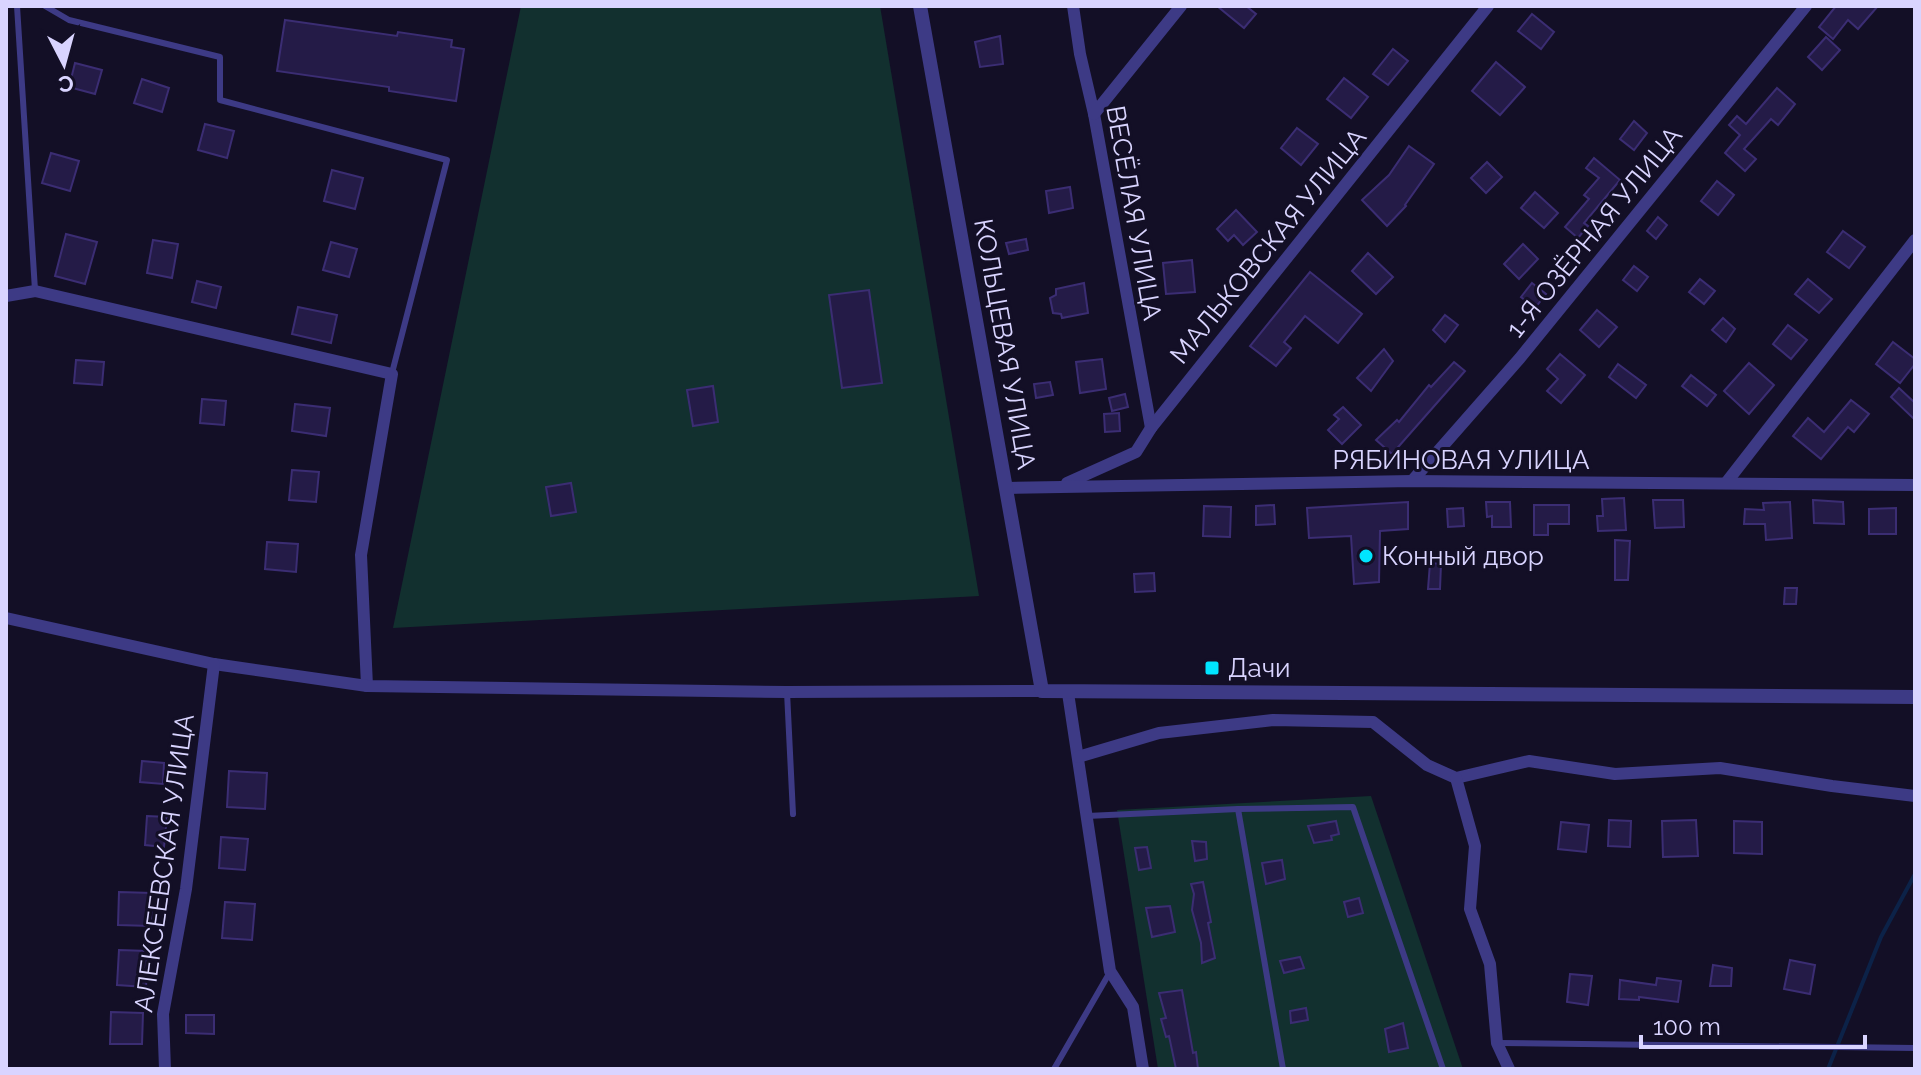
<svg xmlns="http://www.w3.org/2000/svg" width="1921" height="1075" font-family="Raleway,sans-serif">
  <rect width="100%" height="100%" fill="#130f26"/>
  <!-- green -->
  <g fill="#12302f">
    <polygon points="521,6 880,6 979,596 393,628"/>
    <polygon points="1371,796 1463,1069 1158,1069 1117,810"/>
  </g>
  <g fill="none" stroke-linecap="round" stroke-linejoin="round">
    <!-- stream -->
    <polyline stroke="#0c2248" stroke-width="4" points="1828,1069 1881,937 1915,874"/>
  </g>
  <!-- building -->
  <g fill="#241b47" stroke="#3b2d73" stroke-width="2">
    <polygon points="1217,6 1246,6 1256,14 1244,28"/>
    <polygon points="1836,6 1878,6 1858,29 1848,20 1833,39 1819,27"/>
    <polygon points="1532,14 1554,32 1541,49 1518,31"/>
    <polygon points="285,20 397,36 398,32 452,40 451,47 464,49 456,101 389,91 389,87 277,71"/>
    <polygon points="1000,36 1003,64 980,67 975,42"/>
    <polygon points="1826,37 1840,50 1822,70 1808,57"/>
    <polygon points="1393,49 1408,61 1388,85 1373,74"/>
    <polygon points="1496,62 1525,87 1500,115 1472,91"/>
    <polygon points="75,63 102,70 95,94 69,87"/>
    <polygon points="1344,78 1368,97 1351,118 1327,99"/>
    <polygon points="142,79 169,88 162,112 134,103"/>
    <polygon points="1777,88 1795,104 1778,125 1771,119 1744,149 1756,159 1745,171 1725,153 1740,135 1729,125 1737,116 1746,124"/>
    <polygon points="1634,121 1647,133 1634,150 1620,139"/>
    <polygon points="205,124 234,131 227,158 198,150"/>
    <polygon points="1297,128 1318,144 1301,165 1281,148"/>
    <polygon points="1409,146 1434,164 1405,205 1406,206 1387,226 1362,200 1389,175"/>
    <polygon points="51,153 79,161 70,191 42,183"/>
    <polygon points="1594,158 1620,180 1584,223 1588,226 1578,238 1565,227 1589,199 1584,195 1599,178 1586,168"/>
    <polygon points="1487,162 1502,177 1486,193 1471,178"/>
    <polygon points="332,170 363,178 355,209 324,201"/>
    <polygon points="1717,181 1734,195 1718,215 1701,201"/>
    <polygon points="1070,187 1073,208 1049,213 1046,191"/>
    <polygon points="1535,192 1558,213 1544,228 1521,208"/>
    <polygon points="1236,210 1257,232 1243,245 1234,235 1228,241 1217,229"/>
    <polygon points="1658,217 1667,225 1656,239 1647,231"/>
    <polygon points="1843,231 1865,247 1849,268 1827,252"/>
    <polygon points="66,234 97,242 85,284 55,276"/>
    <polygon points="1026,239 1028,250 1009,254 1006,243"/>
    <polygon points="153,240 178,244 172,278 147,273"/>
    <polygon points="331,242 357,249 349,277 323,270"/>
    <polygon points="1523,244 1538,259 1519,279 1504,264"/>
    <polygon points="1368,253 1393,277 1376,294 1352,271"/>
    <polygon points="1192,260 1195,292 1166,294 1163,263"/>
    <polygon points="1634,266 1648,277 1637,291 1623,280"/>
    <polygon points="1310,272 1362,314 1338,343 1305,316 1284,342 1291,348 1276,366 1250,346"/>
    <polygon points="1700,279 1715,291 1704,304 1689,292"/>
    <polygon points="1808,279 1832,299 1819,313 1795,294"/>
    <polygon points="197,281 221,287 216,308 192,302"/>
    <polygon points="1084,283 1088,313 1062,318 1061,314 1053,313 1050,298 1056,295 1056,289"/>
    <polygon points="1532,283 1546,294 1535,308 1521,297"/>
    <polygon points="869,290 882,383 842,388 829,295"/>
    <polygon points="298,307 337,315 331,343 292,334"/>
    <polygon points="1597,310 1617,327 1599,347 1580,330"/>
    <polygon points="1445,315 1458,325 1445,342 1433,330"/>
    <polygon points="1723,318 1735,329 1726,342 1712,330"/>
    <polygon points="1788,325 1807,340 1791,359 1773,344"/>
    <polygon points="1893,342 1915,359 1915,364 1900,383 1876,364"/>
    <polygon points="1384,349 1393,361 1371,391 1357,378"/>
    <polygon points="1560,354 1585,375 1561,403 1547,391 1558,379 1547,369"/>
    <polygon points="1102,359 1106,389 1080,393 1076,362"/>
    <polygon points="76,360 104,362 102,385 74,383"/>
    <polygon points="1454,362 1465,371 1392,454 1376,440 1397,420 1399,422 1429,385 1431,387"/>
    <polygon points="1749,363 1774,385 1749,414 1724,391"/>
    <polygon points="1618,364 1646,385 1636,398 1609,377"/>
    <polygon points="1691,375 1716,395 1707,406 1682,386"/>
    <polygon points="1050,382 1053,395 1036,398 1034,384"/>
    <polygon points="713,386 718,422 693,426 687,390"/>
    <polygon points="1899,388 1915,403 1915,420 1891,397"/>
    <polygon points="1125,394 1128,407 1112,411 1109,398"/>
    <polygon points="202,399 226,401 224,425 200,423"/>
    <polygon points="1851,400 1869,414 1854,432 1848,427 1821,459 1793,436 1808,418 1824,432"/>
    <polygon points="295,404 330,408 326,436 292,431"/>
    <polygon points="1343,407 1361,425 1342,444 1328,430 1339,419 1334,415"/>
    <polygon points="1119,413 1120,431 1105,432 1104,414"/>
    <polygon points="292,470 319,472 316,502 289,500"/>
    <polygon points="571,483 576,512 551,516 546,487"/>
    <polygon points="1624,498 1626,530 1598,531 1597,516 1603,516 1602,499"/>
    <polygon points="1653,500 1683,500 1684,527 1655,528"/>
    <polygon points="1813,500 1843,502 1844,524 1814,523"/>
    <polygon points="1408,502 1408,529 1380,531 1379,582 1354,584 1351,536 1309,538 1307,508"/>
    <polygon points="1486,502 1510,502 1511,527 1492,527 1492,516 1487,517"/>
    <polygon points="1790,502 1792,538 1766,540 1765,524 1744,524 1745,509 1764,510 1763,503"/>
    <polygon points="1274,505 1275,524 1256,525 1256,506"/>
    <polygon points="1534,505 1569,505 1569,524 1548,524 1548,535 1534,535"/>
    <polygon points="1204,506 1231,507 1230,537 1203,536"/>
    <polygon points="1463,508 1464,526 1448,527 1447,509"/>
    <polygon points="1896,508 1896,534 1869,534 1869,509"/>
    <polygon points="1615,540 1630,541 1628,580 1615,580"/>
    <polygon points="267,542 298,544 296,572 265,569"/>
    <polygon points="1430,563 1441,564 1440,589 1428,589"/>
    <polygon points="1154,573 1155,591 1135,592 1134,574"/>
    <polygon points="1785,588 1797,588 1796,604 1784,604"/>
    <polygon points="142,761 164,763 163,784 140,782"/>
    <polygon points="229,771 267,773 265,809 227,807"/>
    <polygon points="147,816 167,817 164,847 145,845"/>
    <polygon points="1609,820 1631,821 1630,847 1608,846"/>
    <polygon points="1696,820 1698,856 1663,857 1662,821"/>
    <polygon points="1336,821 1339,834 1331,836 1332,840 1314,843 1308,826"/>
    <polygon points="1734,821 1762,822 1762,854 1734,853"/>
    <polygon points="1561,822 1589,825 1586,852 1558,849"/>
    <polygon points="221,837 248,839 245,870 219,868"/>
    <polygon points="1192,841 1206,842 1207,859 1195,861"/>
    <polygon points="1147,847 1151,868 1139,870 1135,848"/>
    <polygon points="1282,860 1285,879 1266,884 1262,863"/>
    <polygon points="1203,882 1211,922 1208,923 1215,958 1202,963 1201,943 1192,910 1194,894 1191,884"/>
    <polygon points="119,892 152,893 151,926 118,925"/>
    <polygon points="1359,898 1363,913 1348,917 1344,902"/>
    <polygon points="225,902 255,904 252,940 222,938"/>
    <polygon points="1170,906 1175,932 1152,937 1146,908"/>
    <polygon points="119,950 148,951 146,987 117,985"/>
    <polygon points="1300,957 1304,968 1284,973 1280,961"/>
    <polygon points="1790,960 1815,965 1810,994 1784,989"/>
    <polygon points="1713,965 1732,968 1731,986 1710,986"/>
    <polygon points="1570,974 1592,976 1588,1005 1567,1002"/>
    <polygon points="1657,978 1681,981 1678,1002 1639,997 1639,1000 1619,999 1620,980 1656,985"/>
    <polygon points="1182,990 1193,1053 1196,1052 1198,1069 1176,1069 1169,1036 1166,1037 1161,1019 1166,1018 1159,993"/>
    <polygon points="1306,1008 1308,1020 1291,1023 1290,1011"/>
    <polygon points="111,1012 143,1013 142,1044 110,1044"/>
    <polygon points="186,1015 214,1015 214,1034 186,1033"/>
    <polygon points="1403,1023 1408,1048 1389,1052 1385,1029"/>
  </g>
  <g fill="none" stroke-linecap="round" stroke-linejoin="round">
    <!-- service -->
    <g stroke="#3d3a85" stroke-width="6">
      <polyline points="17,6 35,290"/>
      <polyline points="45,6 69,20 220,57 220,100 447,160 392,373"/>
      <polyline points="787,692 793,814"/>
      <polyline points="1238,809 1283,1069"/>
      <polyline points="1087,816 1238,809 1353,807 1443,1069"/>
      <polyline points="1499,1043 1915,1048"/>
      <polyline points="1054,1069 1110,972"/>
    </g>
    <!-- minor -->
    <g stroke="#3d3a85" stroke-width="12">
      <polyline points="1073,6 1080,54 1094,114 1151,428"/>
      <polyline points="1094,114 1181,6"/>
      <polyline points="6,296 35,291 392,374 361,555 367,686"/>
      <polyline points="1412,481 1520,358 1806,6"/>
      <polyline points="1067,483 1136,452 1151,428 1488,6"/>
      <polyline points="1726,483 1915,240"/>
      <polyline points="1006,488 1412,481 1915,485"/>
      <polyline points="6,618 214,664 367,686 787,692 1042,691"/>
      <polyline points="1068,693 1110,971 1133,1007 1143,1069"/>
      <polyline points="1078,757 1159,733 1273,720 1373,722 1427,765 1456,778 1529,761 1615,774 1720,768 1832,786 1915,796"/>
      <polyline points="1456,778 1475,846 1470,909 1490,964 1497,1043 1509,1069"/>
      <polyline points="165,1069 163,1014 186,889 214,664"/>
    </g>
    <!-- tertiary -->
    <polyline stroke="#3d3a85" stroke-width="14" points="920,6 1042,691 1915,697"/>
  </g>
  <!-- markers -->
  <g fill="#00e5ff" stroke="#130f26" stroke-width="3">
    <circle cx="1366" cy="556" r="8"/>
    <rect x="1204" y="660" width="16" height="16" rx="4"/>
  </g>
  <g text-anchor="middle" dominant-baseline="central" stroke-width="6" stroke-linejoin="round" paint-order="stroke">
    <!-- street labels -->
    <g font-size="26" fill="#d9d4ff" stroke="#130f26">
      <text transform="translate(1134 213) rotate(80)">ВЕСЁЛАЯ УЛИЦА</text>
      <text transform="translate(1594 232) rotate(-51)">1-Я ОЗЁРНАЯ УЛИЦА</text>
      <text transform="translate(1268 246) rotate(-51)">МАЛЬКОВСКАЯ УЛИЦА</text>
      <text transform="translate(1005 344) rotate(80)">КОЛЬЦЕВАЯ УЛИЦА</text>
      <text x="1461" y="460">РЯБИНОВАЯ УЛИЦА</text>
      <text transform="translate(164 863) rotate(-82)">АЛЕКСЕЕВСКАЯ УЛИЦА</text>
    </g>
    <!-- poi labels -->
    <g font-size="26" fill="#d9d4ff" stroke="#130f26" text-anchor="start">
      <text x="1382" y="556">Конный двор</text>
      <text x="1228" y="668">Дачи</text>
    </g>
  </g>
  <!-- border -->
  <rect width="1921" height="1075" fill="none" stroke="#d9d4ff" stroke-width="16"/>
  <!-- north arrow -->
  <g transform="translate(64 64) rotate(174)" stroke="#130f26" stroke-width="6" paint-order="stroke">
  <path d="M0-6L14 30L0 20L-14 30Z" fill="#d9d4ff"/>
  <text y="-12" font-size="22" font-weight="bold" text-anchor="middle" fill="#d9d4ff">С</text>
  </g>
  <!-- scale -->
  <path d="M1641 1035v12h224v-12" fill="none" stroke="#d9d4ff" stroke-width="4"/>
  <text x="1653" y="1035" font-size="24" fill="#d9d4ff" stroke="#130f26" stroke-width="6" paint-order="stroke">100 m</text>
</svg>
